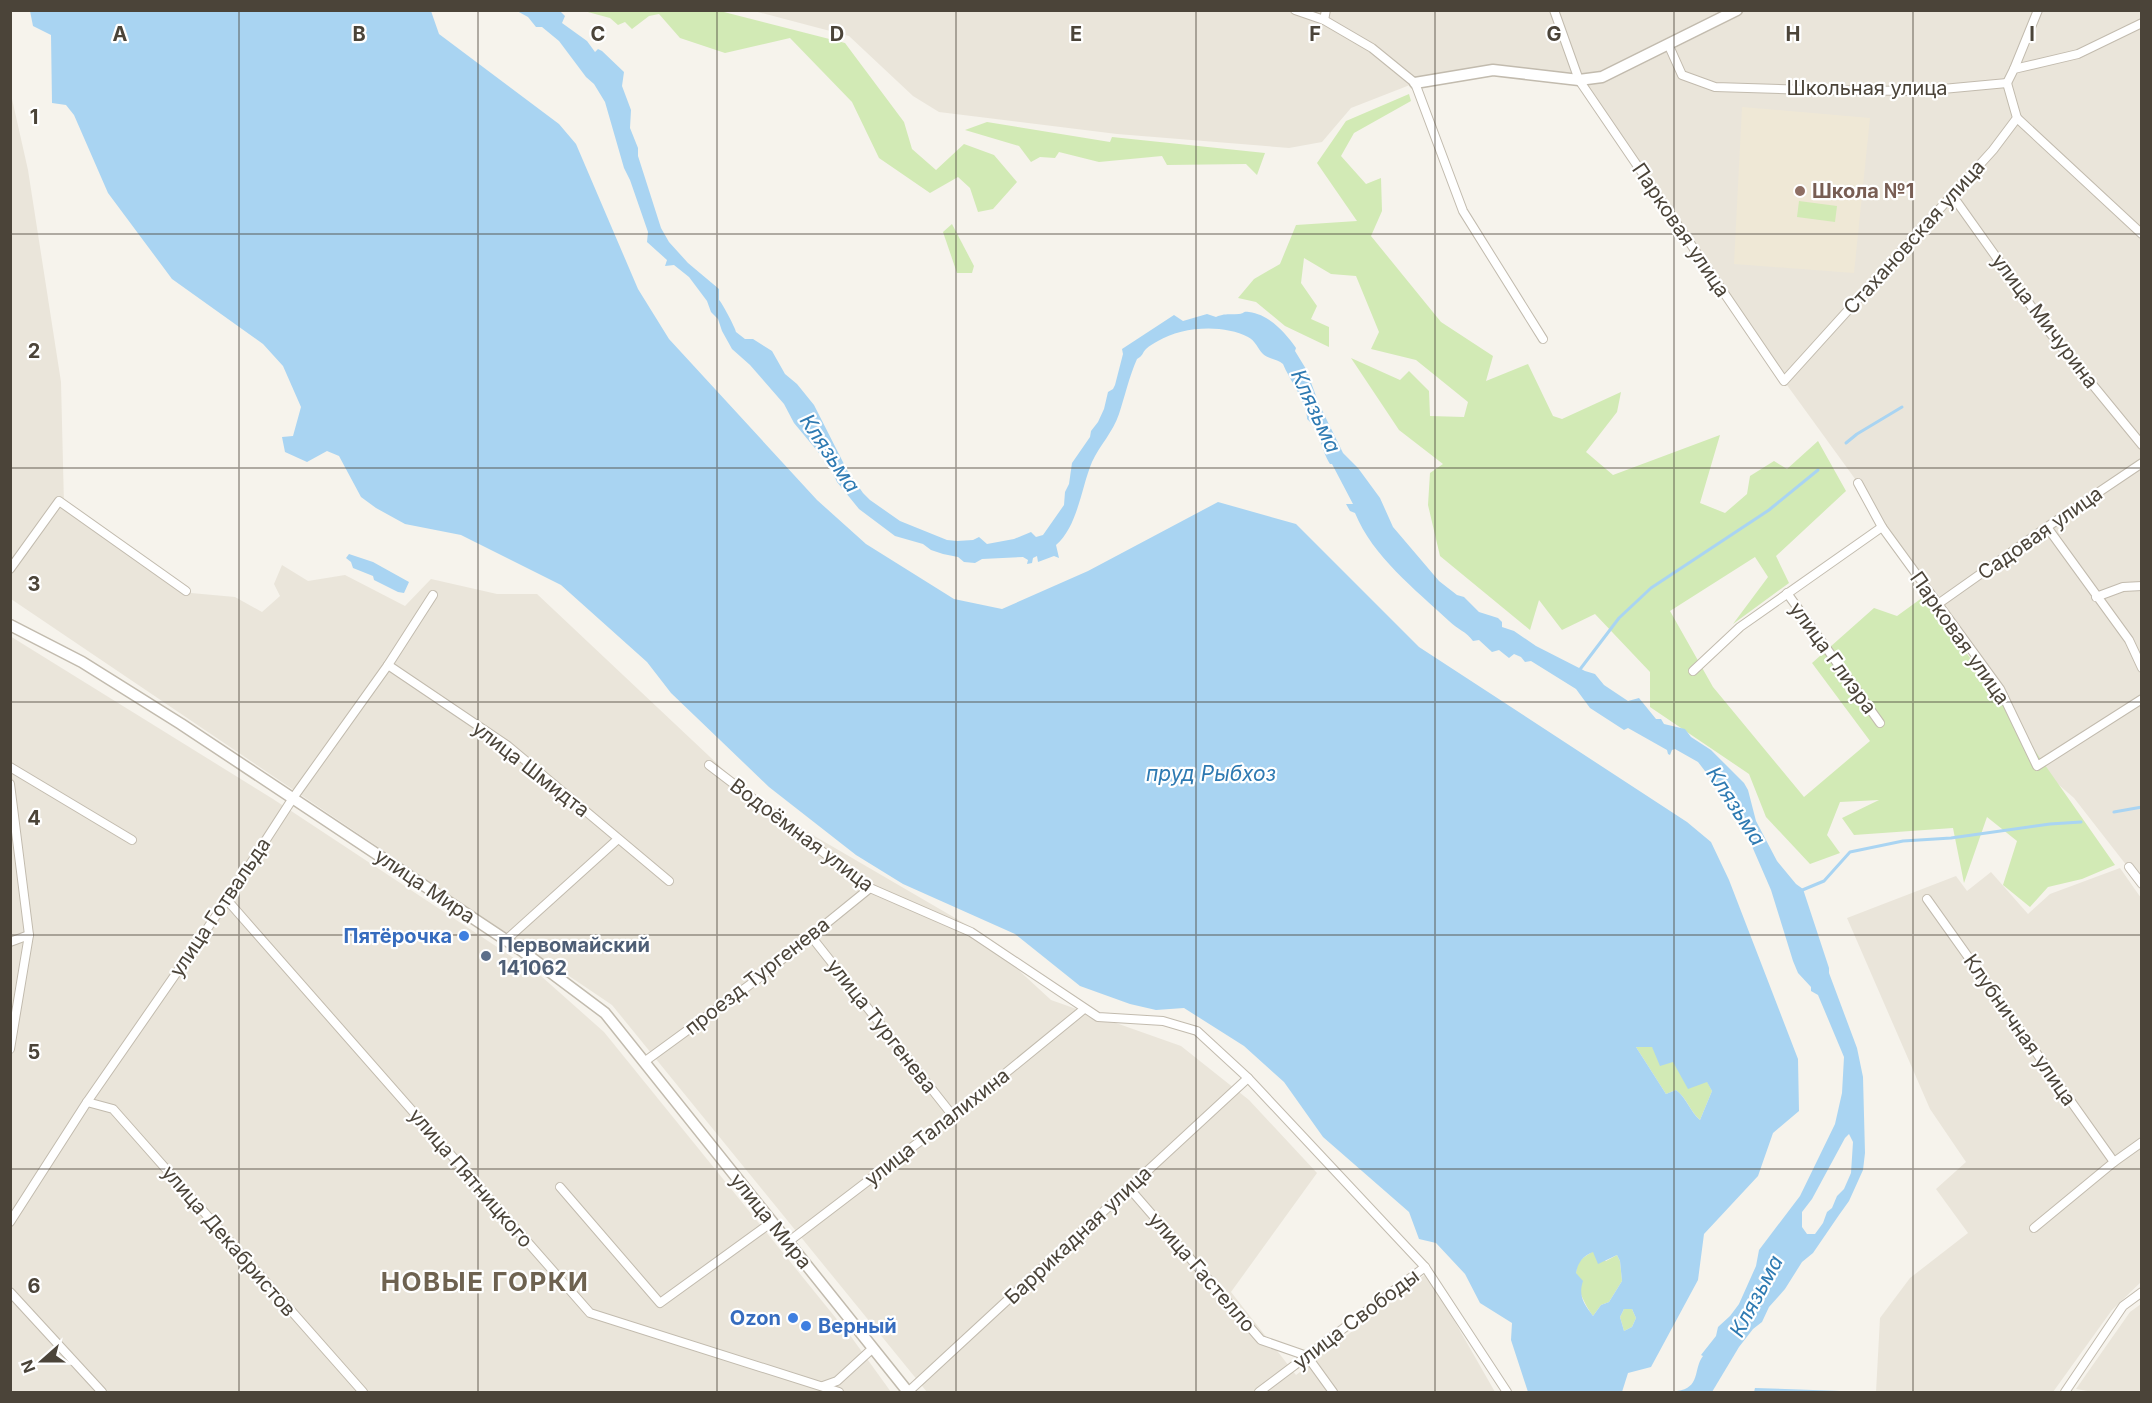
<svg xmlns="http://www.w3.org/2000/svg" width="2152" height="1403" font-family="Inter,sans-serif">
  <rect width="100%" height="100%" fill="#f6f3ec"/>
  <!-- residential -->
  <g fill="#eae5da">
    <polygon points="754,11 2141,11 2141,884 2074,798 2037,766 2000,689 1882,527 1858,483 1784,381 1579,80 1493,70 1415,83 1351,108 1322,142 1289,148 1117,134 939,112 913,96 849,36"/>
    <polygon points="10,90 28,170 61,382 64,505 191,593 235,597 262,612 280,596 274,584 282,565 308,581 345,575 405,606 431,579 497,594 537,594 761,805 974,929 1051,1000 1181,1046 1249,1100 1317,1173 1231,1292 1296,1375 1427,1273 1495,1392 927,1392 612,1005 11,599"/>
    <polygon points="10,636 273,799 541,976 604,1032 852,1338 891,1392 11,1392"/>
    <polygon points="2120,868 2141,898 2141,1282 2112,1310 2053,1392 1876,1392 1880,1318 1910,1278 1968,1233 1936,1189 1966,1162 1930,1109 1847,918 1956,876 1967,891 1991,872 2028,914 2050,894"/>
    <polygon points="2141,1304 2141,1392 2093,1392 2076,1389 2130,1312"/>
  </g>
  <!-- education -->
  <polygon fill="#efe8d6" points="1742,107 1870,118 1854,273 1734,264"/>
  <!-- green -->
  <g fill="#d2eab5">
    <polygon points="584,11 720,11 845,43 904,122 912,149 936,170 964,144 994,155 1017,182 993,209 978,212 970,188 958,177 930,193 879,158 852,102 790,38 725,53 680,38 659,14 649,16 632,29 625,22 618,25 610,18"/>
    <polygon points="1409,94 1411,101 1354,133 1341,156 1366,184 1381,178 1382,211 1371,236 1441,322 1493,356 1486,381 1528,364 1553,416 1562,419 1621,392 1617,412 1586,452 1613,475 1720,435 1700,503 1725,513 1747,494 1750,476 1774,461 1787,469 1818,441 1846,491 1776,556 1789,583 1733,624 1768,577 1755,557 1670,611 1713,687 1804,797 1870,741 1812,663 1874,608 1897,616 1926,595 2115,865 2082,879 2048,887 2030,907 2003,885 2017,841 1987,817 1964,883 1953,828 1854,835 1842,818 1879,800 1840,802 1827,835 1840,853 1810,864 1766,817 1749,774 1650,707 1650,672 1595,614 1562,630 1539,600 1530,630 1440,556 1428,505 1430,473 1443,464 1399,430 1351,358 1400,380 1409,371 1429,391 1430,416 1464,417 1468,402 1416,360 1371,349 1379,332 1356,276 1331,274 1304,258 1301,283 1317,306 1311,319 1329,327 1329,347 1285,326 1256,302 1238,298 1254,279 1280,264 1296,225 1357,221 1317,163 1346,121"/>
    <polygon points="987,122 1110,142 1112,137 1265,153 1257,175 1246,164 1167,165 1162,156 1099,162 1059,152 1055,158 1040,157 1031,162 1019,146 965,130"/>
    <polygon points="1799,201 1837,206 1835,222 1797,217"/>
    <polygon points="952,224 974,266 972,273 957,273 943,232"/>
    <path d="M1636,1047H1652L1673,1062L1707,1081L1712,1091L1700,1120C1689,1110 1687,1098 1676,1090L1666,1094Z"/>
    <path d="M1593,1251L1606,1261L1617,1255L1620,1261L1622,1281L1609,1302L1601,1305L1593,1316C1585,1305 1571,1279 1578,1264C1581,1258 1588,1255 1593,1251Z"/>
    <polygon points="1624,1309 1632,1309 1636,1318 1632,1327 1624,1331 1620,1317"/>
  </g>
  <!-- water -->
  <g fill="#a9d4f2" fill-rule="evenodd">
    <path d="M30,11H431L439,34L559,124L576,144L638,289L669,339L817,500L866,544L954,599L1002,609L1088,571L1218,502L1296,524L1419,647L1687,822L1711,842L1729,880L1798,1059L1799,1111L1773,1133L1758,1176L1704,1234L1698,1280L1651,1367L1628,1373L1622,1392H1528L1511,1340L1512,1323L1480,1303L1465,1274L1436,1243L1419,1239L1409,1212L1323,1137L1284,1082L1244,1046L1184,1008L1156,1010L1130,1004L1080,986L1015,934L903,884L856,855L769,787L671,693L647,662L561,585L461,535L405,524L376,508L361,497L339,456L327,451L307,462L285,452L282,437L293,436L301,407L283,366L263,344L172,279L108,193L74,115L66,105L52,103L51,35L33,26ZM1636,1047H1652L1660,1066L1673,1062L1688,1089L1707,1082L1712,1091L1700,1120C1690,1112 1687,1098 1676,1090L1666,1094ZM1593,1252L1598,1264L1617,1255L1620,1261L1622,1281L1609,1302L1601,1305L1593,1316C1584,1304 1578,1296 1583,1281L1576,1273C1578,1262 1583,1256 1593,1252ZM1624,1309H1632L1636,1318L1632,1327L1624,1331L1620,1317Z"/>
    <path d="M517,11H560L565,16L562,23L587,41L595,52L598,49L602,51L624,72L622,86L631,110L630,128L638,148V156L661,228L669,242L688,263L719,289V300C721,301 736,329 736,332L745,339H753L772,351L785,374L797,384L814,405L847,470L863,493L870,500L900,521L947,540L957,541L973,540L979,537L987,544L1014,539L1031,532L1036,537L1043,535L1064,505L1065,492L1069,484L1072,463L1090,437L1091,431L1098,422L1104,409L1108,392L1113,389L1115,385L1123,354L1122,349L1174,315L1183,321L1207,314L1216,317C1225,313 1230,315 1239,314C1246,313 1242,311 1249,312C1268,314 1285,332 1296,348L1295,351L1306,369L1319,404L1343,453L1358,468L1380,498L1393,527L1439,581L1457,595L1464,597L1479,612L1498,618L1502,622V627L1514,631L1536,646L1585,671L1595,674L1604,685L1628,701L1639,698L1656,719H1661L1664,724L1685,729L1691,737L1711,750L1744,783L1748,790L1756,821L1777,861L1796,884L1803,889L1829,968V973L1857,1048L1863,1077L1865,1153L1863,1170L1849,1201L1839,1215L1813,1253L1802,1262L1785,1289L1769,1307L1762,1322L1753,1329L1739,1347L1712,1392L1677,1391C1701,1388 1693,1369 1703,1356L1701,1355L1716,1336L1718,1327L1730,1316L1739,1304L1756,1266L1759,1250L1800,1196L1835,1124L1842,1093L1844,1057L1818,995L1811,991V987L1798,973L1793,961L1771,890L1748,837L1715,784L1698,762L1675,749L1672,750L1670,755L1668,754L1667,750L1628,728L1624,730L1590,708L1576,689L1531,661L1525,662L1521,657L1514,654L1509,658L1499,650L1492,652L1479,640L1473,641C1467,632 1457,629 1449,621C1415,589 1373,557 1355,513L1350,511L1346,504H1353L1332,464H1330C1321,450 1321,431 1307,419C1308,404 1289,379 1283,364C1278,359 1268,359 1263,354C1258,349 1255,340 1248,337C1224,324 1182,326 1158,341C1154,343 1149,346 1146,349C1142,353 1143,356 1137,359C1129,377 1125,396 1119,414C1113,432 1100,445 1092,462C1081,488 1078,526 1056,545L1059,558L1054,556L1038,562L1037,556L1033,558L1032,563L1027,564L1028,560L1023,557L982,559L975,563L964,562L958,557L943,554L931,550L923,544L895,536L859,509L837,482L829,465L794,423L784,404L750,365L732,349L722,331L718,319L711,312L707,301L689,277L674,265L665,266L667,260L647,242L648,232L630,180L624,168L605,102L594,84L586,77L559,41L542,27H536L528,17ZM1849,1134L1853,1142L1851,1173L1844,1189L1837,1196L1832,1208L1827,1212L1823,1223L1815,1234H1807L1802,1227V1212L1812,1199L1845,1138Z"/>
    <polygon points="349,554 373,562 409,582 404,593 398,592 374,580 373,576 353,568 351,562 346,558"/>
    <polygon points="1755,1388 1841,1391 1841,1392 1754,1392"/>
  </g>
  <g fill="none" stroke-linecap="round" stroke-linejoin="round">
    <!-- stream -->
    <g stroke="#a9d4f2" stroke-width="3">
      <polyline points="1846,443 1857,434 1902,407"/>
      <polyline points="1578,672 1619,618 1651,588 1769,510 1818,470"/>
      <polyline points="2114,812 2142,807"/>
      <polyline points="1800,891 1824,881 1850,852 1903,841 1951,838 2050,824 2081,822"/>
    </g>
    <!-- minor casing -->
    <g stroke="#c2bbae" stroke-width="10">
      <g id="minor">
        <polyline points="1295,10 1324,20 1372,48 1415,83 1463,211 1543,339"/>
        <polyline points="1554,10 1579,80 1784,381 1993,150 2017,118 2007,83"/>
        <polyline points="1324,20 1326,10"/>
        <polyline points="1669,46 1682,75 1715,87 1807,90 1921,91 2007,83"/>
        <polyline points="2014,69 2038,10"/>
        <polyline points="2007,83 2014,69 2078,54 2142,23"/>
        <polyline points="2017,118 2142,234"/>
        <polyline points="1952,195 2051,334 2142,445"/>
        <polyline points="1858,483 1882,527 2000,689 2037,766 2142,699"/>
        <polyline points="2047,527 2129,640 2142,668"/>
        <polyline points="10,569 59,501 186,591"/>
        <polyline points="1787,593 1880,723"/>
        <polyline points="2096,597 2123,587 2142,586"/>
        <polyline points="1938,604 2047,527 2142,463"/>
        <polyline points="388,665 508,746 669,881"/>
        <polyline points="1693,671 1740,627 1882,527"/>
        <polyline points="709,765 870,888 971,932 1098,1017 1163,1021 1197,1031 1248,1078 1425,1267 1507,1392"/>
        <polyline points="10,767 132,840"/>
        <polyline points="10,784 29,935 10,1049"/>
        <polyline points="2129,867 2142,884"/>
        <polyline points="1927,899 2114,1162"/>
        <polyline points="227,900 590,1313 839,1392"/>
        <polyline points="810,935 953,1116"/>
        <polyline points="506,940 618,839"/>
        <polyline points="10,942 29,935"/>
        <polyline points="644,1062 759,978 870,888"/>
        <polyline points="87,1102 113,1109 363,1392"/>
        <polyline points="560,1187 660,1303 772,1222"/>
        <polyline points="1129,1188 1261,1340 1307,1356 1333,1392"/>
        <polyline points="10,1222 87,1102 227,900 293,798 388,665 433,595"/>
        <polyline points="2034,1228 2114,1162 2142,1142"/>
        <polyline points="788,1242 953,1116 1084,1009"/>
        <polyline points="10,1292 102,1392"/>
        <polyline points="823,1386 837,1381 873,1348"/>
        <polyline points="908,1392 1248,1078"/>
        <polyline points="1259,1392 1425,1267"/>
        <polyline points="2065,1392 2123,1306 2142,1292"/>
      </g>
    </g>
    <!-- tertiary casing -->
    <g stroke="#c2bbae" stroke-width="13">
      <g id="tertiary">
        <polyline points="1415,83 1493,70 1579,80 1602,77 1737,10"/>
        <polyline points="10,625 82,662 181,724 521,950 605,1013 908,1392"/>
      </g>
    </g>
    <!-- minor -->
    <use href="#minor" stroke="#fff" stroke-width="8"/>
    <!-- tertiary -->
    <use href="#tertiary" stroke="#fff" stroke-width="10"/>
  </g>
  <!-- grid -->
  <path fill="none" stroke="#4b4439" stroke-width="1.5" stroke-opacity="0.55" d="M239,10V1392M478,10V1392M717,10V1392M956,10V1392M1196,10V1392M1435,10V1392M1674,10V1392M1913,10V1392M10,234H2142M10,468H2142M10,702H2142M10,935H2142M10,1169H2142"/>
  <!-- markers -->
  <circle fill="#8d6e63" stroke="#fff" stroke-width="2" cx="1800" cy="191" r="6"/>
  <g fill="#3f7fe0" stroke="#fff" stroke-width="2">
    <circle cx="464" cy="936" r="6"/>
    <circle cx="793" cy="1318" r="6"/>
    <circle cx="806" cy="1326" r="6"/>
  </g>
  <circle fill="#5c6f8a" stroke="#fff" stroke-width="2" cx="486" cy="956" r="6"/>
  <g text-anchor="middle" dominant-baseline="central" stroke-width="4.5" stroke-linejoin="round" paint-order="stroke">
    <!-- street labels -->
    <g font-size="20" fill="#4b4439" stroke="#fff">
      <text x="1867" y="88">Школьная улица</text>
      <text transform="translate(1681 230) rotate(56)">Парковая улица</text>
      <text transform="translate(1914 237) rotate(-48)">Стахановская улица</text>
      <text transform="translate(2045 321) rotate(53)">улица Мичурина</text>
      <text transform="translate(2040 533) rotate(-35)">Садовая улица</text>
      <text transform="translate(1960 638) rotate(55)">Парковая улица</text>
      <text transform="translate(1833 658) rotate(54)">улица Глиэра</text>
      <text transform="translate(531 769) rotate(38)">улица Шмидта</text>
      <text transform="translate(802 835) rotate(37)">Водоёмная улица</text>
      <text transform="translate(425 886) rotate(34)">улица Мира</text>
      <text transform="translate(220 907) rotate(-56)">улица Готвальда</text>
      <text transform="translate(757 976) rotate(-38)">проезд Тургенева</text>
      <text transform="translate(882 1026) rotate(52)">улица Тургенева</text>
      <text transform="translate(2020 1030) rotate(55)">Клубничная улица</text>
      <text transform="translate(937 1127) rotate(-38)">улица Талалихина</text>
      <text transform="translate(471 1178) rotate(49)">улица Пятницкого</text>
      <text transform="translate(771 1221) rotate(51)">улица Мира</text>
      <text transform="translate(1078 1235) rotate(-43)">Баррикадная улица</text>
      <text transform="translate(229 1241) rotate(49)">улица Декабристов</text>
      <text transform="translate(1202 1272) rotate(49)">улица Гастелло</text>
      <text transform="translate(1356 1319) rotate(-37)">улица Свободы</text>
    </g>
    <!-- education labels -->
    <g font-size="20" font-weight="bold" fill="#785e54" stroke="#fff" text-anchor="start">
      <text x="1812" y="191">Школа №1</text>
    </g>
    <!-- shop labels -->
    <g font-size="20" font-weight="bold" fill="#366cbe" stroke="#fff" text-anchor="end">
      <text x="452" y="936">Пятёрочка</text>
      <text x="781" y="1318">Ozon</text>
      <text x="818" y="1326" text-anchor="start">Верный</text>
    </g>
    <!-- service labels -->
    <g font-size="20" font-weight="bold" fill="#4e5e75" stroke="#fff" text-anchor="start">
      <text x="498" y="945">Первомайский<tspan x="498" dy="23">141062</tspan></text>
    </g>
    <!-- water labels -->
    <g font-size="21" font-style="italic" fill="#2e7ab2" stroke="#fff">
      <text transform="translate(1316 411) rotate(65)">Клязьма</text>
      <text transform="translate(830 453) rotate(56)">Клязьма</text>
      <text x="1211" y="773">пруд Рыбхоз</text>
      <text transform="translate(1736 806) rotate(57)">Клязьма</text>
      <text transform="translate(1756 1296) rotate(-62)">Клязьма</text>
    </g>
    <!-- district labels -->
    <g font-size="26" font-weight="bold" letter-spacing="1.5" fill="#6e6250" stroke="#fff">
      <text x="485" y="1281">НОВЫЕ ГОРКИ</text>
    </g>
  </g>
  <g font-size="20" text-anchor="middle" font-weight="bold" fill="#4b4439" stroke="#fff" stroke-width="4.5" stroke-linejoin="round" paint-order="stroke">
    <text x="120" y="41">A</text>
    <text x="359" y="41">B</text>
    <text x="598" y="41">C</text>
    <text x="837" y="41">D</text>
    <text x="1076" y="41">E</text>
    <text x="1315" y="41">F</text>
    <text x="1554" y="41">G</text>
    <text x="1793" y="41">H</text>
    <text x="2032" y="41">I</text>
    <text x="34" y="124">1</text>
    <text x="34" y="358">2</text>
    <text x="34" y="591">3</text>
    <text x="34" y="825">4</text>
    <text x="34" y="1059">5</text>
    <text x="34" y="1293">6</text>
  </g>
  <!-- border -->
  <rect width="2152" height="1403" fill="none" stroke="#4b4439" stroke-width="24"/>
  <!-- north arrow -->
  <g transform="translate(42 1361) rotate(249)" stroke="#ffffff" stroke-width="4.5" paint-order="stroke">
  <path d="M0-4.5L10 22L0 15L-10 22Z" fill="#4b4439"/>
  <text y="-9" font-size="16" font-weight="bold" text-anchor="middle" fill="#4b4439">N</text>
  </g>
</svg>
